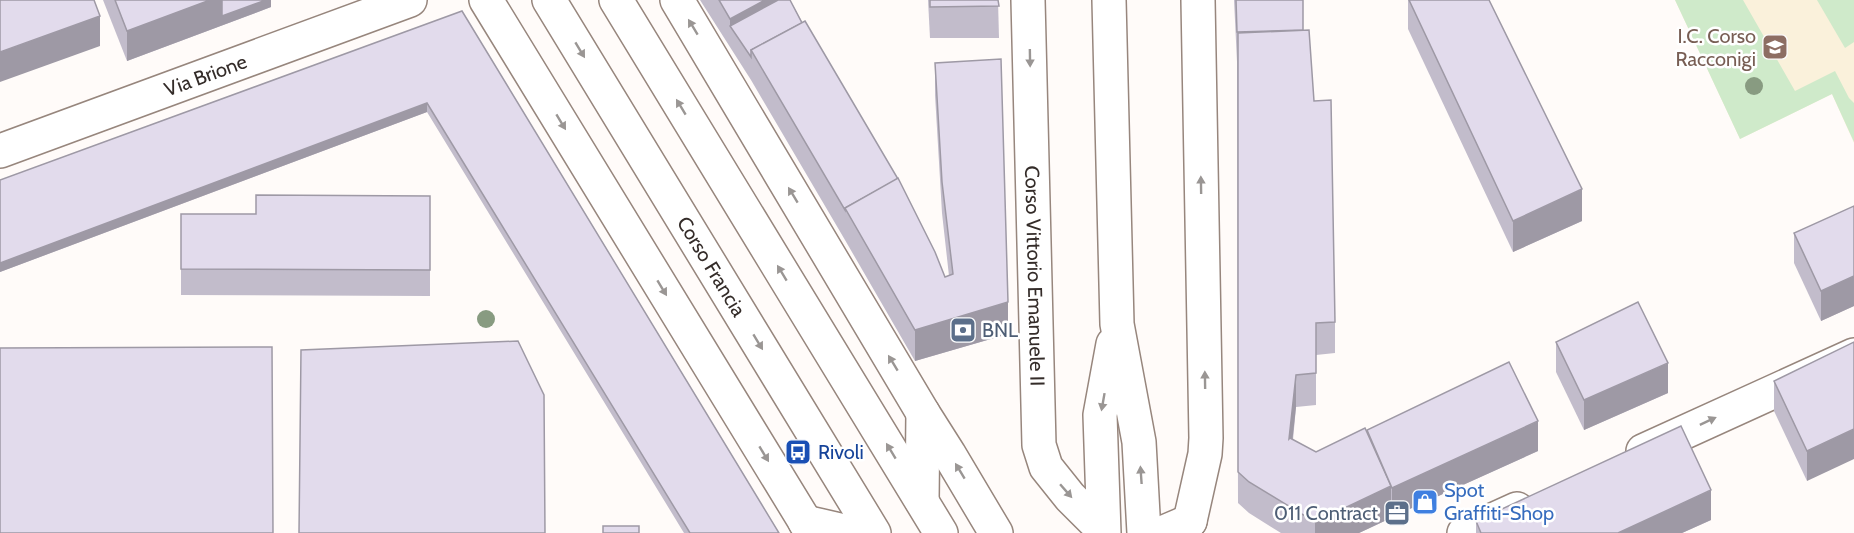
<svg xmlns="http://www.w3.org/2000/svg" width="1854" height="533" font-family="Cabin,sans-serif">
  <rect width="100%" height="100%" fill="#fffbf9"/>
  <!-- education -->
  <polygon fill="#faf1db" points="1675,0 1854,0 1854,143 1832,94 1740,139"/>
  <!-- green -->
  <g fill="#cfeaca">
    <polygon points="1675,0 1743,0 1795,91 1835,71 1849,98 1854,103 1854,142 1832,94 1740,139"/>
    <polygon points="1817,0 1854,0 1854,42 1845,48"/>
  </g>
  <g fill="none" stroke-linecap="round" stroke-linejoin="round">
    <!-- minor casing -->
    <g stroke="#97867d" stroke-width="36">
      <g id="minor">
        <polyline points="486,0 812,533"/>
        <polyline points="677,0 923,413 949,454 996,533"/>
        <path id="s1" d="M1028,0L1039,445L1046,467L1070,497L1103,530"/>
        <path id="s2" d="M0,151L410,0"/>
        <polyline points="1643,451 1854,355"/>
        <polyline points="922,501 923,413"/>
        <polyline points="1190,521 1205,454 1206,438 1198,0"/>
        <polyline points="805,522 853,533"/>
        <polyline points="1162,533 1190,521"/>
        <polyline points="1464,533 1517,509"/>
      </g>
    </g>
    <!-- major casing -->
    <g stroke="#97867d" stroke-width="36">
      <g id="major">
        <path id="s3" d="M549,0L874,533"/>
        <polyline points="616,0 941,533"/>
        <polyline points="1109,0 1117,324 1139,442 1144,533"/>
        <polyline points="1104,533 1100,415 1113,344"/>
      </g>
    </g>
    <!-- minor -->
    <use href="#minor" stroke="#fff" stroke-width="33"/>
    <!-- major -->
    <use href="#major" stroke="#fff" stroke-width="33"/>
  </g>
  <!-- trees -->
  <g fill="#889b81">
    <circle cx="1754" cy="86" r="9"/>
    <circle cx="486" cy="319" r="9"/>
  </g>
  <!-- wall -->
  <g fill="#c2bccb">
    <polygon points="103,0 271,0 271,7 127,61"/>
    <polygon points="700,0 790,0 945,277 949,276 942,213 935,95 935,63 1008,334 915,361 845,240 751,80"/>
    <polygon points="928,0 998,0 999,38 930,38"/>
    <polygon points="1234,0 1303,0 1303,30 1314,101 1335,322 1335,353 1316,355 1316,405 1296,407 1293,440 1316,452 1367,432 1367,430 1538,451 1392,517 1391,514 1391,518 1359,533 1281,533 1249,513 1238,503 1237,62"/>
    <polygon points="1408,0 1489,0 1582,221 1513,252 1408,29"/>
    <polygon points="462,11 779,533 684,533 427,112 0,272 0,180"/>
    <polygon points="430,196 430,296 181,295 181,214 256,214"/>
    <polygon points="1854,206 1854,306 1821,321 1794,263 1794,233"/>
    <polygon points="1556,342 1668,393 1584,430 1556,372"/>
    <polygon points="1854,342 1807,481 1774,411 1774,381"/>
    <polygon points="1711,520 1682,533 1476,533 1476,521"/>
  </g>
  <!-- shaded-wall -->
  <g fill="#9e99a5">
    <polygon points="210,0 271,0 271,7 127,61 127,31"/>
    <polygon points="765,0 787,0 730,26 730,19"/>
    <polygon points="100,16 100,46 0,82 0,52"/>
    <polygon points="427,103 427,112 0,272 0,263"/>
    <polygon points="1582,189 1582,221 1513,252 1513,221"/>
    <polygon points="1854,276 1854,306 1821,321 1821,291"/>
    <polygon points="1008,302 1008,334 915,361 915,330"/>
    <polygon points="1668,363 1668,393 1584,430 1584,400"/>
    <polygon points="1296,375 1296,407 1289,471 1289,439"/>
    <polygon points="1538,421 1538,451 1392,517 1392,488"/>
    <polygon points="1854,429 1854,459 1807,481 1807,451"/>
    <polygon points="1391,486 1391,518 1359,533 1315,533 1315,522"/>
    <polygon points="1711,490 1711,520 1682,533 1618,533"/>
  </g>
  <!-- building -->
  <g fill="#e2dbec" stroke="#9e99a5" stroke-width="1.5">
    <polygon points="0,0 94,0 100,16 0,52"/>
    <polygon points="115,0 210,0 127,31"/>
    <polygon points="222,0 266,0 222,16"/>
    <polygon points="719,0 765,0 730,19"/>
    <polygon points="778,0 790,0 802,23 751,50 751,57 730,26"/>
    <polygon points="930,0 998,0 999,6 930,7"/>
    <polygon points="1236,0 1303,0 1303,30 1237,32"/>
    <polygon points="1409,0 1489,0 1582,189 1513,221"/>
    <polygon points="462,11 779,533 690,533 427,103 0,263 0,180"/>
    <polygon points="805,21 898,179 845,208 845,210 751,50"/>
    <polygon points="1309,30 1314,101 1331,100 1335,322 1316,323 1316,373 1296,375 1289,439 1290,438 1316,452 1365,428 1391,486 1315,522 1249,482 1238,472 1238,33"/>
    <polygon points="1001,59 1008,302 915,330 845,208 898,178 935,252 945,277 953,274 942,182 935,63"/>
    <polygon points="256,195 430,196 430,270 181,269 181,214 256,214"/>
    <polygon points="1854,206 1854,276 1821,291 1794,233"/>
    <polygon points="1638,302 1668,363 1584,400 1556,342"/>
    <polygon points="518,341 544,395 545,533 299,533 301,350"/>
    <polygon points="1854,342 1854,429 1807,451 1774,381"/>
    <polygon points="272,347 273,533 0,533 0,348"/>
    <polygon points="1509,362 1538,421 1392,488 1367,430"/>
    <polygon points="1681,426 1711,490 1618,533 1481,533 1476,521"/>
    <rect x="603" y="526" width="36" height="7"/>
  </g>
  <!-- one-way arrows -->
  <defs><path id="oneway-solid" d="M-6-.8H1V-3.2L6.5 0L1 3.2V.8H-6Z" transform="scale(1.5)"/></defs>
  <g fill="#9a9694">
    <use href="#oneway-solid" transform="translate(693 27) rotate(-121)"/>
    <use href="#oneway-solid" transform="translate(580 50) rotate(59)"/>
    <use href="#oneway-solid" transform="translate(1030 58) rotate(89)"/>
    <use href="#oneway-solid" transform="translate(681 107) rotate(-121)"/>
    <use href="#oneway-solid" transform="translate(561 122) rotate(59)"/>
    <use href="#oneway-solid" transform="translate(1201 185) rotate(-91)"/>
    <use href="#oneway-solid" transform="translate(793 195) rotate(-121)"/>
    <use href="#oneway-solid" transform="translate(782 273) rotate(-121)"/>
    <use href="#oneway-solid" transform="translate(662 288) rotate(59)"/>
    <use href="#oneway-solid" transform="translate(758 342) rotate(59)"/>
    <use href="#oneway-solid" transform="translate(893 363) rotate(-121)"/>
    <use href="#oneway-solid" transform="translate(1205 380) rotate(-91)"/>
    <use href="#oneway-solid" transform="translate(1103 402) rotate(100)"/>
    <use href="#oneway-solid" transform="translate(1708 421) rotate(-25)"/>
    <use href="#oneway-solid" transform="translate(891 451) rotate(-121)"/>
    <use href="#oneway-solid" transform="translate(764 454) rotate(59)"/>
    <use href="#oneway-solid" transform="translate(960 471) rotate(-121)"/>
    <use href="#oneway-solid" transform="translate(1141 475) rotate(-94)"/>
    <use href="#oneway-solid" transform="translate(1066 491) rotate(49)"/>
  </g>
  <!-- icons -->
  <defs>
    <g id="school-square" transform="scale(1.35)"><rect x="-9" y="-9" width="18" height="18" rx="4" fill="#8d6e63" stroke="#fff"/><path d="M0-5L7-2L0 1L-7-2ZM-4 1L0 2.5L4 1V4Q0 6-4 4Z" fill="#fff"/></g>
    <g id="bank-square" transform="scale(1.35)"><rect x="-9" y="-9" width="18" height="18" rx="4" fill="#5c6f8a" stroke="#fff"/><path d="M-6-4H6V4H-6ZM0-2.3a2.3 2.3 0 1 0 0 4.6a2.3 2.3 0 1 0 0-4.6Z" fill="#fff"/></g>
    <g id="bus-square" transform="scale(1.35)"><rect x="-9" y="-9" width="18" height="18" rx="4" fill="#1a4fb4" stroke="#fff"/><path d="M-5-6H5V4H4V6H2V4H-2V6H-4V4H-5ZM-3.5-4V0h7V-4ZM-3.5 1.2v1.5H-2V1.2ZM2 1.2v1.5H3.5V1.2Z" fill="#fff"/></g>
    <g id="shop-square" transform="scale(1.35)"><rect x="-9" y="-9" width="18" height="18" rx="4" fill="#3f7fe0" stroke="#fff"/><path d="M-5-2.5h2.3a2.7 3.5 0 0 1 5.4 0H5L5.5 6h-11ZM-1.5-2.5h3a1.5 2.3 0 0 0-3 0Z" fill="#fff"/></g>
    <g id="office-square" transform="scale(1.35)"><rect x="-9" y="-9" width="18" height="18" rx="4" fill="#5c6f8a" stroke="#fff"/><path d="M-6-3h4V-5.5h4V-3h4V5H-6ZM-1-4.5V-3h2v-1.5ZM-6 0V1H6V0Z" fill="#fff"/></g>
  </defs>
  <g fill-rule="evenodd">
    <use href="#school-square" x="1775" y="47"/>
    <use href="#bank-square" x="963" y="330"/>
    <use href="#bus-square" x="798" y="452"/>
    <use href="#shop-square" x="1425" y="502"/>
    <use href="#office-square" x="1397" y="513"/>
  </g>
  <g text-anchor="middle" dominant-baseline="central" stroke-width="5" stroke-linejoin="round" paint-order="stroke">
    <!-- education labels -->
    <g font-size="20" fill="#785e54" stroke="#fff" text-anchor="end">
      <text x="1756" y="36">I.C. Corso<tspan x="1756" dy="23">Racconigi</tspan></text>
    </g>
    <!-- street labels -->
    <g font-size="20" fill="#342c29" stroke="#fff">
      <text stroke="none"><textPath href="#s2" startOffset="219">Via Brione</textPath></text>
      <text stroke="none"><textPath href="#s3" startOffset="312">Corso Francia</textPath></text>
      <text stroke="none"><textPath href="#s1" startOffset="276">Corso Vittorio Emanuele II</textPath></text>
    </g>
    <!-- service labels -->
    <g font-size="20" fill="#4e5e75" stroke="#fff" text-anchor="start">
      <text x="982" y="330">BNL</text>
      <text x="1378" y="513" text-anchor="end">011 Contract</text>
    </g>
    <!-- transit labels -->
    <g font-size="20" fill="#164399" stroke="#fff" text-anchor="start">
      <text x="818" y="452">Rivoli</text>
    </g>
    <!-- shop labels -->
    <g font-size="20" fill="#366cbe" stroke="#fff" text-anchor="start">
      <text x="1444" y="490">Spot<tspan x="1444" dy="23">Graffiti-Shop</tspan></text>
    </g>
  </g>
</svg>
